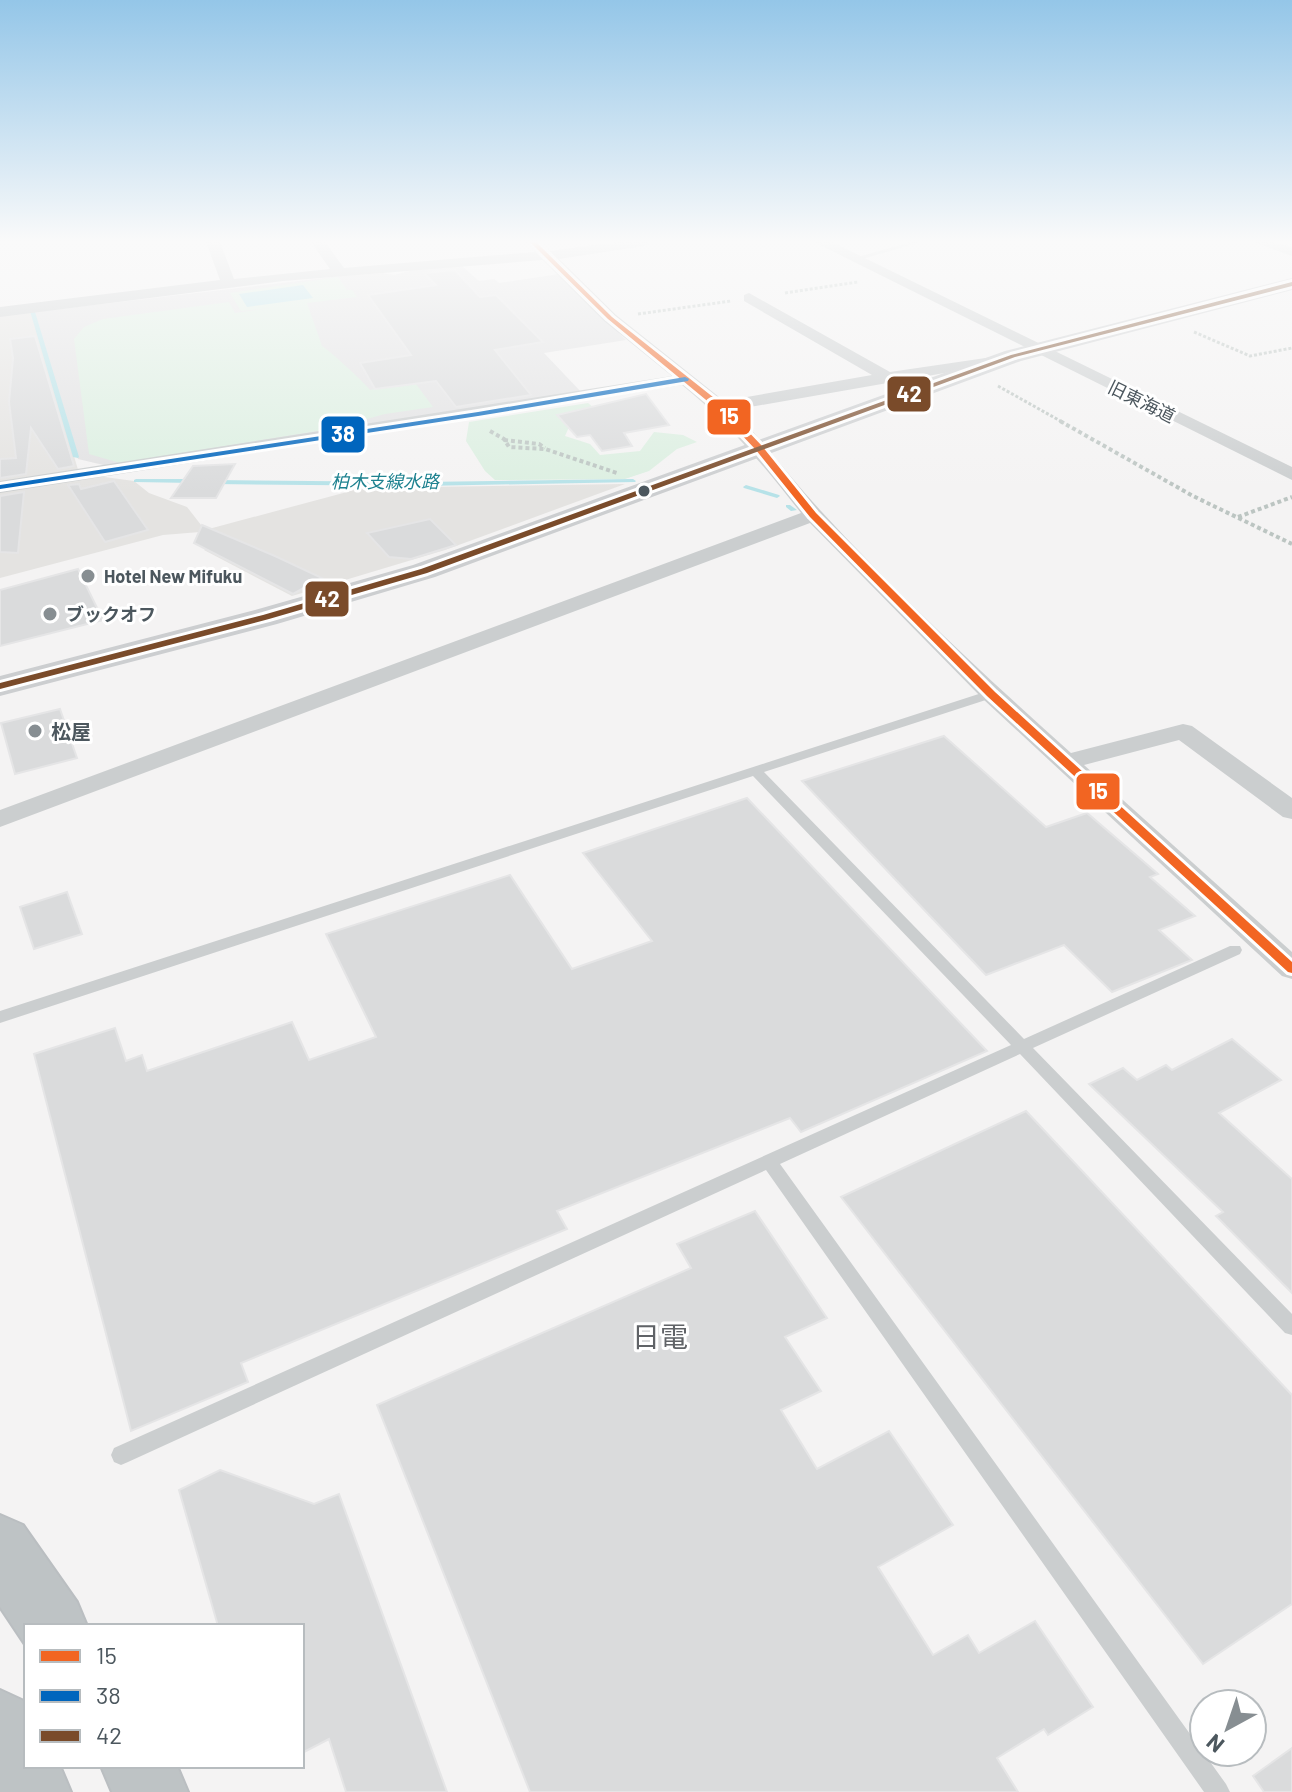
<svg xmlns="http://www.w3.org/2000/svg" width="1292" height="1792" font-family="Barlow,'Noto Sans JP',sans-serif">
  <rect width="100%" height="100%" fill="#f4f3f3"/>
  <!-- commercial -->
  <g fill="#e4e3e1">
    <polygon points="31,312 79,473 0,482 0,316"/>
    <polygon points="97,476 134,481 149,493 187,507 205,530 362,488 625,484 445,550 292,596 204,550 213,546 200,532 163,535 0,578 0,491"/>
  </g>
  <!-- education -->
  <polygon fill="#e2e2e3" points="462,266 479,281 494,279 499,283 559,274 626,340 544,353 583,394 116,468 78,459 34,312 341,276 383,273 394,275 413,270"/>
  <!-- green -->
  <g fill="#dcefe1">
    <path d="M338,277L347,290H352L357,297L307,303L322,346C328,349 366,384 370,390L375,389L370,381L392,378L397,387L416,384L433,407L385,414L330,429L120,463L89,454L74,339L84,327L103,319L229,302L235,313L270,308L241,311L230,293Z"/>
    <polygon points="588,403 599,412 574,416 565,436 590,444 600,455 640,451 654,432 683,435 697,442 677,449 649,471 625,479 495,480 485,471 466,441 469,422"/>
  </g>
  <!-- water -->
  <polygon fill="#b6e2e8" points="303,285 313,298 247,307 239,294"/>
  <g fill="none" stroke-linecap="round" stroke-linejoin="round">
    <!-- stream -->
    <g fill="#b6e2e8" fill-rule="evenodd">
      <polygon points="30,311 35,312 79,457 78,458 73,457"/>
      <polygon points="136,479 194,479 197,481 194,483 134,482 134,480"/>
      <polygon points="633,479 636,481 635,482 423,486 214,484 211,482 214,480 423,482"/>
      <polygon points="746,485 779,495 780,496 777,498 744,488 743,487"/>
      <polygon points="786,505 790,505 797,510 791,511 786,507"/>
    </g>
  </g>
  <!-- building -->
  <g fill="#dadbdc" stroke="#e5e5e6" stroke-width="2">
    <polygon points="455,270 480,297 496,295 543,342 495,350 531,395 456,407 436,381 375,389 360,363 411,355 368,295 436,285 424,273"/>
    <polygon points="35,336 74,466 58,469 31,428 26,474 0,478 0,459 16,458 9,402 13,358 10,339"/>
    <polygon points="646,394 669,425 624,433 632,446 602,451 590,435 577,437 557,415"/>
    <polygon points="235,464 216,498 171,498 193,466"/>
    <polygon points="114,481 148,530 105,542 68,485 79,484 81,489"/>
    <polygon points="24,492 18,553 0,552 0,496"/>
    <polygon points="430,519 456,545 411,559 389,557 367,533"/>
    <polygon points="202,525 275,556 322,578 293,594 194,543"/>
    <polygon points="78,569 103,620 0,646 0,590"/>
    <polygon points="60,709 77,758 15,774 1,723"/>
    <polygon points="944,736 1046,827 1087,813 1158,874 1150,877 1195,916 1159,930 1192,960 1112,992 1064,945 986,975 802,781"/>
    <polygon points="747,798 987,1051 801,1132 790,1118 557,1211 567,1229 241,1363 248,1382 131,1431 34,1054 115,1028 126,1061 142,1055 147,1071 292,1022 309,1060 376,1037 326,934 510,875 572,969 652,941 583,853"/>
    <polygon points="67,892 82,934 34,949 20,907"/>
    <polygon points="1232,1039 1281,1080 1219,1113 1292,1179 1292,1293 1216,1216 1223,1212 1089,1084 1123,1068 1137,1080 1166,1065 1172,1070"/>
    <polygon points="1026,1111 1292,1395 1292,1604 1203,1664 841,1197"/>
    <polygon points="755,1211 827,1318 785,1337 821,1391 781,1410 817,1469 889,1431 953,1525 878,1567 933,1655 968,1635 979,1653 1035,1621 1093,1707 1048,1735 1044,1729 997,1758 1018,1792 530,1792 377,1405 691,1268 677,1244"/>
    <polygon points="220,1470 314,1504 339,1494 447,1792 346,1792 329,1739 302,1753 302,1626 218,1626 179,1490"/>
    <polygon points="1292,1748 1292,1792 1264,1792 1253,1776"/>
  </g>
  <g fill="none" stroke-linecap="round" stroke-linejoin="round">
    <!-- highway casing -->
    <g stroke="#babec1" stroke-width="4">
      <g id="highway">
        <polygon points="0,1515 23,1525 77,1602 87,1626 26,1626 26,1646 0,1607"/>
        <polygon points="0,1690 26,1702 26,1766 60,1766 71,1792 0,1792"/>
        <polygon points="101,1766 177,1766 188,1792 112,1792"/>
      </g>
    </g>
    <!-- path-far1 -->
    <g stroke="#bcc5c2" stroke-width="3" stroke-dasharray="3 2" stroke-linecap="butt">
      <polyline points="785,293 858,282"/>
      <polyline points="638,314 731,301"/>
      <polyline points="1194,332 1250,356 1292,348"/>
      <polyline points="998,386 1064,423"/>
    </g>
    <!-- path -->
    <g stroke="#bcc5c2" stroke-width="4" stroke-dasharray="4 3" stroke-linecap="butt">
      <polyline points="1060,421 1193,496 1292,544"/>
      <polyline points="490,431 504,439 509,447 545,449 617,473"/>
      <polyline points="504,440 539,444 545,448"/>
      <polyline points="1238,517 1292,497"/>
    </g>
    <!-- lane -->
    <g fill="#cbcecf" fill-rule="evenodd">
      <polygon points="910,242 922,242 855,261 851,259"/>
      <polygon points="991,690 995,691 995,697 764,772 1024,1039 1230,946 1240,946 1242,950 1240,954 1033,1048 1292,1314 1292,1335 1285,1333 1020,1054 780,1164 1226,1784 1230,1792 1204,1792 766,1170 128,1462 121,1465 114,1462 111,1455 114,1448 1011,1045 753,776 0,1023 0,1011"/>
    </g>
    <!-- street -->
    <g fill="#cbcecf" fill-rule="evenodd">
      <path d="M206,242H220L234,279L330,269L311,242H325L344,268L535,252L526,242H541L550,251L616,242H651L644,246L559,259L616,315L724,401L872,375L744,301V295L749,293L890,372L1019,353L1021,356L1013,361L733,410C764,442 790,478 821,511C899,596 985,676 1071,753L1183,724L1192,726L1292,798V819L1283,817L1179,740L1084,765L1292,952V979L1282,976L983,699L810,523L0,827V810L801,513C764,466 728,422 682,385L0,493V481L672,376L604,321L543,260L283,281L0,317V307L220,280Z"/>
      <polygon points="814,242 832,242 1292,467 1292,480"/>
      <polygon points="1254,242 1275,242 1292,247 1292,256"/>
    </g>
    <!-- secondary -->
    <polygon fill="#ccced0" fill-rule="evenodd" points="1292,278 1292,290 1021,361 435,577 277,624 0,696 0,676 255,610 413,565 1005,351"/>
    <!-- highway -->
    <use href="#highway" fill="#bec3c5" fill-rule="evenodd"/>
    <!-- bus-1 casing -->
    <g stroke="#fff" stroke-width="6">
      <polygon id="bus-1" points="530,242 536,242 612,317 723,405 762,446 816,513 995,692 1292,962 1292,973 1288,972 987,696 810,517 756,450 717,409 608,319"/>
    </g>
    <!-- bus-2 casing -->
    <g stroke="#fff" stroke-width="6">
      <polygon id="bus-2" points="685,377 689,379 688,381 478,416 0,489 0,485 478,412"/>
    </g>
    <!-- bus-3 casing -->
    <g stroke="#fff" stroke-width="6">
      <polygon id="bus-3" points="1292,282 1292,286 1015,357 427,573 269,619 0,689 0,683 263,615 421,569 1011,355"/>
    </g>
    <!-- bus-1 -->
    <use href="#bus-1" fill="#f26522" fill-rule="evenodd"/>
    <!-- bus-2 -->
    <use href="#bus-2" fill="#0065bd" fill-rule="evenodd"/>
    <!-- bus-3 -->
    <use href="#bus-3" fill="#7a4b2a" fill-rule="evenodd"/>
  </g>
  <!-- sky -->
  <linearGradient id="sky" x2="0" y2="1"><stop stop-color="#94c6e8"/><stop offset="0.49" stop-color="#fafafa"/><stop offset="1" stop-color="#fafafa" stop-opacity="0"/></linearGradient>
  <rect width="1292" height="493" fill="url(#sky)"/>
  <!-- markers -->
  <circle fill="#4c575e" stroke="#fff" stroke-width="3" cx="644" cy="491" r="7"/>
  <g fill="#878e92" stroke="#fff" stroke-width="3">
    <circle cx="88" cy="576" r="8"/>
    <circle cx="50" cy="614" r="8"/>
    <circle cx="35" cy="731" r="8"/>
  </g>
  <g text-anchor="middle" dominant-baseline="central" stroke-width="6" stroke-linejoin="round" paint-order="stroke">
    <!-- far-street labels -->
    <g font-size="18" fill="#4c575e" stroke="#fff">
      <text transform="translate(1142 401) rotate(26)">旧東海道</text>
    </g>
    <!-- far-water labels -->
    <g font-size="18" font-style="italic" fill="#1e8290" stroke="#fff">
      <text x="385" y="481">柏木支線水路</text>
    </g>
    <!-- far-poi labels -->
    <g font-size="18" font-weight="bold" fill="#4c575e" stroke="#fff" text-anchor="start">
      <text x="104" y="576">Hotel New Mifuku</text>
      <text x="66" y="614">ブックオフ</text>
    </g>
    <!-- poi labels -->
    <g font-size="20" font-weight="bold" fill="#4c575e" stroke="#fff" text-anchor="start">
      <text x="51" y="731">松屋</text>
    </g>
    <!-- near-quarter labels -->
    <g font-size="28" fill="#606367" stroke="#fff">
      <text x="660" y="1336">日電</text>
    </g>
  </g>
  <g stroke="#fff" stroke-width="3">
    <rect x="886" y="375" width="46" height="38" rx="8" fill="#7a4b2a"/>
    <rect x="706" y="398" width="46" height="38" rx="8" fill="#f26522"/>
    <rect x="320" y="415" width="46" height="39" rx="8" fill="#0065bd"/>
    <rect x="304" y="580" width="46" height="38" rx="8" fill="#7a4b2a"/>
    <rect x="1075" y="772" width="46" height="39" rx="8" fill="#f26522"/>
  </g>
  <g font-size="22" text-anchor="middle" font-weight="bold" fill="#fff">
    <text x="909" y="402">42</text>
    <text x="729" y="424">15</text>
    <text x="343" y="442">38</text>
    <text x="327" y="607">42</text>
    <text x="1098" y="799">15</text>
  </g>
  <!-- legend -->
  <rect x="24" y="1624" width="280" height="144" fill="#ffffff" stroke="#b7bcbf" stroke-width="2"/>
  <rect x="40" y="1650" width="40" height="12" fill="#f26522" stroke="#b7bcbf" stroke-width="2"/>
  <text x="96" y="1664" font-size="24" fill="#4c575e">15</text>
  <rect x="40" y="1690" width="40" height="12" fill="#0065bd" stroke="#b7bcbf" stroke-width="2"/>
  <text x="96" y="1704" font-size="24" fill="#4c575e">38</text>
  <rect x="40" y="1730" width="40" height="12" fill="#7a4b2a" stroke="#b7bcbf" stroke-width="2"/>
  <text x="96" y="1744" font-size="24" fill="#4c575e">42</text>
  <!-- north arrow -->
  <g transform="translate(1228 1728) rotate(220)"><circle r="38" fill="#ffffff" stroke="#b7bcbf" stroke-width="2"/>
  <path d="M0-6L14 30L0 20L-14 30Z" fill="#878e92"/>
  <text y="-12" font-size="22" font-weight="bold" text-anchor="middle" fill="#4c575e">N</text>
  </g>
</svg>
